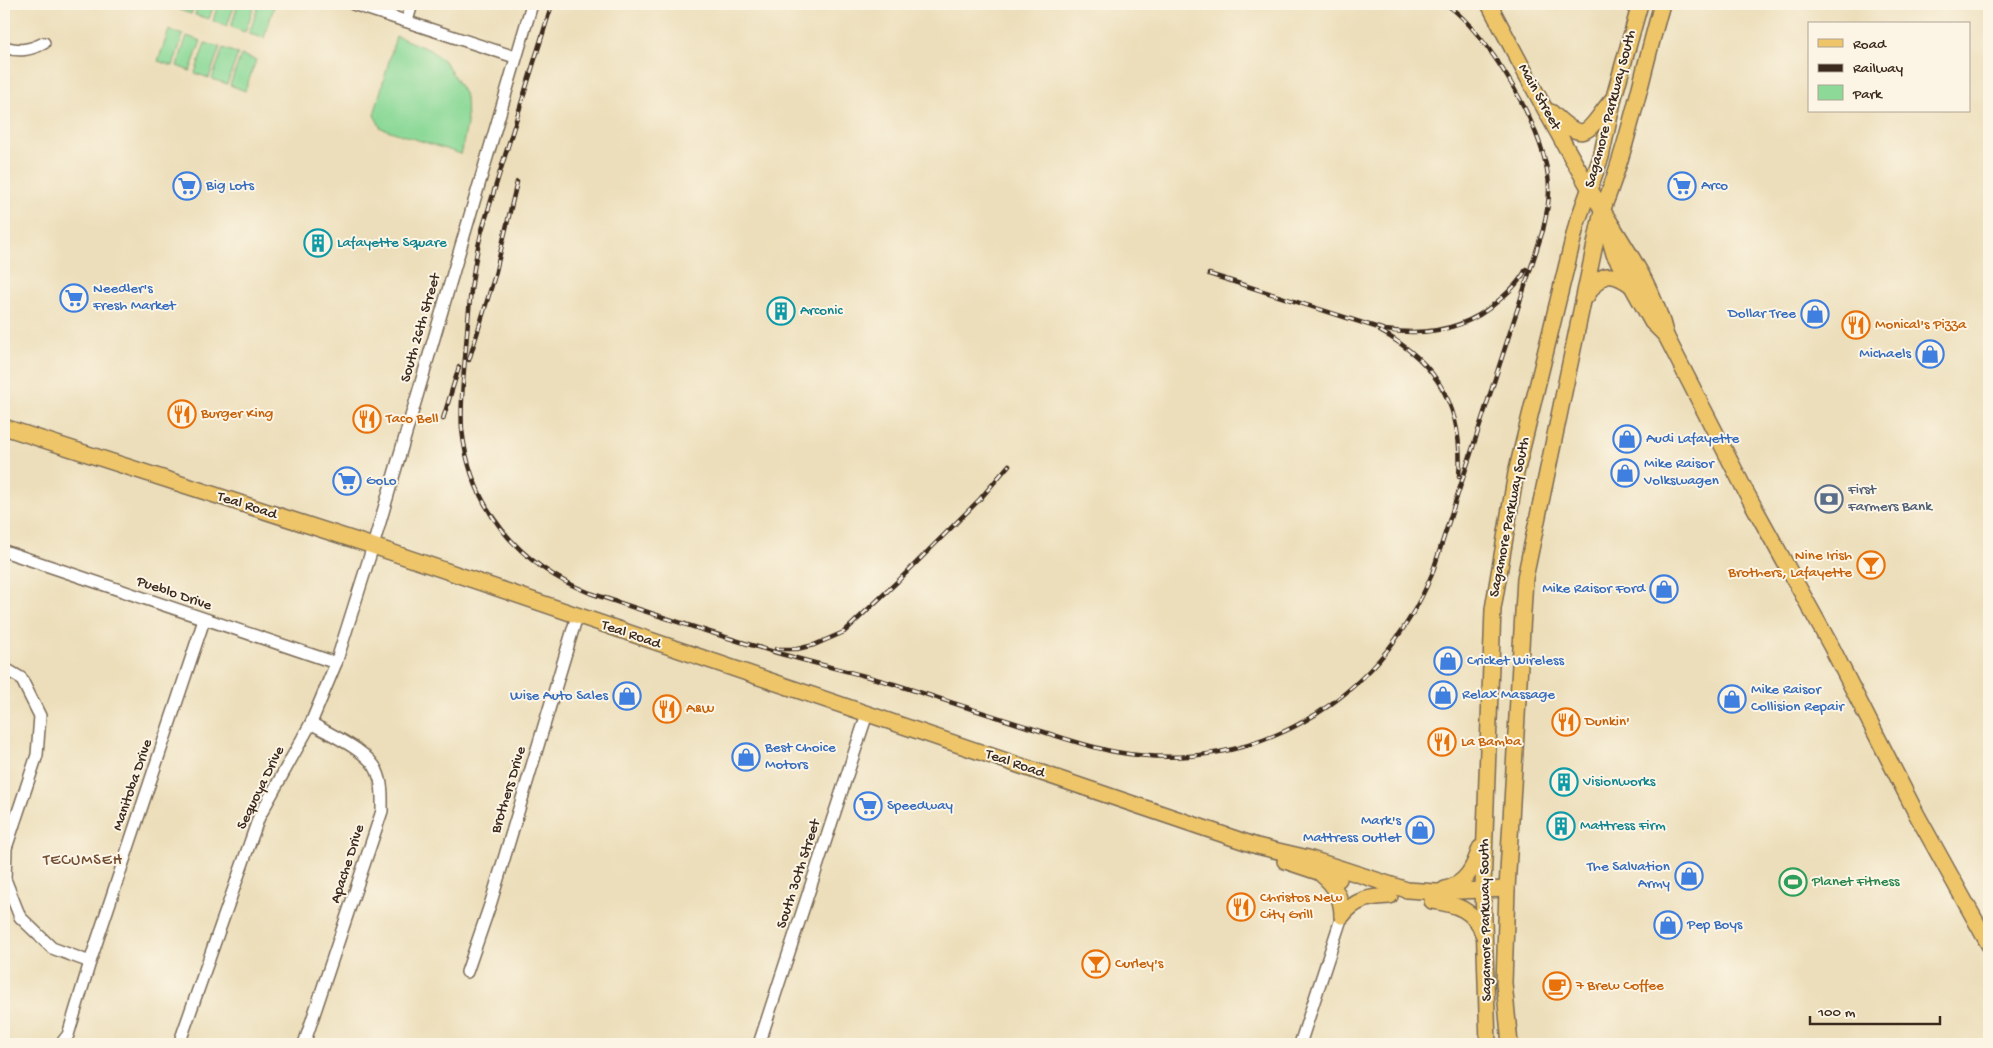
<svg xmlns="http://www.w3.org/2000/svg" width="1993" height="1048" font-family="'Gochi Hand',sans-serif">
  <rect width="100%" height="100%" fill="#fcf5e5"/>
  <filter id="ink" filterUnits="userSpaceOnUse"><feTurbulence type="fractalNoise" baseFrequency=".02" numOctaves="2"/><feDisplacementMap in="SourceGraphic" scale="10" xChannelSelector="R" yChannelSelector="G"/><feConvolveMatrix kernelMatrix="1 2 1 2 8 2 1 2 1" color-interpolation-filters="sRGB"/></filter>
  <filter id="wash" filterUnits="userSpaceOnUse"><feTurbulence type="fractalNoise" baseFrequency=".0096" numOctaves="4" result="noise"/><feDisplacementMap in="SourceGraphic" scale="20" xChannelSelector="R" yChannelSelector="G"/><feGaussianBlur stdDeviation="1.12" result="paint"/><feColorMatrix in="noise" values="0 0 0 0 0 0 0 0 0 0 0 0 0 0 0 0 0 1.4 0 .05"/><feComposite in="paint" operator="in"/></filter>
  <g filter="url(#wash)">
    <rect width="100%" height="100%" fill="#ecdeba"/>
    <!-- green -->
    <g fill="#8cd998" stroke="#64825b">
      <polygon points="178,4 195,4 191,14 177,9"/>
      <polygon points="198,4 214,4 209,19 195,15"/>
      <polygon points="218,4 235,4 227,26 213,21"/>
      <polygon points="238,4 255,4 245,32 231,27"/>
      <polygon points="259,4 274,7 264,38 249,34"/>
      <polygon points="169,30 183,35 173,66 158,61"/>
      <polygon points="187,36 201,41 190,71 177,66"/>
      <polygon points="396,36 430,50 444,61 455,78 466,97 467,124 461,154 381,128 374,115"/>
      <polygon points="205,43 220,47 209,78 195,73"/>
      <polygon points="223,48 238,54 227,84 212,79"/>
      <polygon points="241,55 256,60 245,91 230,85"/>
    </g>
  </g>
  <g filter="url(#ink)">
    <g fill="none" stroke-linecap="round" stroke-linejoin="round">
      <!-- minor casing -->
      <g stroke="#796955" stroke-width="14">
        <g id="minor">
          <polyline points="353,4 515,57"/>
          <polyline points="407,21 412,4"/>
          <path d="M4,47C19,52 30,50 44,43"/>
          <polyline points="4,551 336,663"/>
          <polyline points="4,668 21,678 40,716 37,755 6,848 5,879 20,917 52,948 90,962"/>
          <polyline points="467,972 491,902 577,616"/>
          <polyline points="61,1044 68,1035 90,962 204,620"/>
          <polyline points="179,1044 259,817 311,723 336,663 373,546 532,4"/>
          <path d="M304,1044L382,811C382,798 383,784 377,771C369,751 329,734 311,723"/>
          <polyline points="759,1044 867,714"/>
          <polyline points="1300,1044 1342,916"/>
        </g>
      </g>
      <!-- major casing -->
      <g stroke="#796955" stroke-width="18">
        <g id="major">
          <path d="M1489,4C1522,67 1555,130 1591,191C1618,238 1653,282 1666,336L1747,494L1831,646L1917,815L1989,945"/>
          <path d="M1551,112C1588,148 1587,129 1612,100"/>
          <polyline points="1605,222 1614,254 1652,322 1666,336"/>
          <path d="M1587,296C1599,274 1610,269 1631,285"/>
          <polyline points="4,427 373,546 1257,846 1308,858 1407,890 1436,892 1507,889"/>
          <polyline points="1285,861 1339,879"/>
          <path d="M1322,875C1336,886 1342,899 1342,916"/>
          <path d="M1445,889C1466,884 1474,868 1480,848"/>
          <path d="M1432,901C1456,904 1475,910 1483,934"/>
          <path d="M1342,916C1355,899 1370,897 1390,896"/>
          <polyline points="1488,1044 1483,889 1493,609 1516,473 1577,223 1601,157 1614,97 1640,4"/>
          <path d="M1510,1044L1504,983L1507,889L1525,578L1602,211C1629,144 1642,73 1662,4"/>
        </g>
      </g>
      <!-- minor -->
      <use href="#minor" stroke="#fff" stroke-width="11"/>
      <!-- major -->
      <use href="#major" stroke="#eec569" stroke-width="15"/>
      <!-- rail casing -->
      <g stroke="#3b2a1e" stroke-width="4.5">
        <g id="rail">
          <path d="M552,4L482,230C472,268 469,306 466,346C464,373 460,402 462,429C470,507 518,565 590,593C650,613 710,633 771,651C811,663 853,672 894,684C941,699 988,714 1034,729C1061,737 1088,747 1116,752C1254,777 1380,701 1432,574L1543,230C1547,212 1551,194 1548,176C1542,126 1488,33 1446,4"/>
          <path d="M1209,274L1385,330C1427,336 1466,330 1498,301C1509,292 1520,282 1526,269"/>
          <path d="M1380,331C1439,363 1464,410 1459,477"/>
          <polyline points="469,360 495,275 517,182"/>
          <polyline points="443,419 459,367"/>
          <polyline points="776,649 797,649 814,645 844,632 898,581 980,499 1009,465"/>
        </g>
      </g>
      <!-- rail -->
      <use href="#rail" stroke="#fcf5e5" stroke-width="2.5" stroke-dasharray="8" stroke-linecap="butt"/>
    </g>
  </g>
  <!-- icons -->
  <defs>
    <g id="supermarket-ring" transform="scale(1.4375)"><circle r="9.5" fill="#fcf5e5" stroke="#3f7fe0" stroke-width="1.5"/><path d="M-6-5.5h2.5l.6 2H6L4.5 2H-2.5L-4.4-4H-6ZM-1.5 3.2a1.3 1.3 0 1 0 .1 0ZM3 3.2a1.3 1.3 0 1 0 .1 0Z" fill="#3f7fe0"/></g>
    <g id="building-ring" transform="scale(1.4375)"><circle r="9.5" fill="#fcf5e5" stroke="#0f9aa8" stroke-width="1.5"/><path d="M-4-6H4V6H1V3H-1V6H-4ZM-2.5-4.3h1.7v1.8h-1.7ZM.8-4.3h1.7v1.8H.8ZM-2.5-1h1.7V.8h-1.7ZM.8-1h1.7V.8H.8Z" fill="#0f9aa8"/></g>
    <g id="shop-ring" transform="scale(1.4375)"><circle r="9.5" fill="#fcf5e5" stroke="#3f7fe0" stroke-width="1.5"/><path d="M-5-2.5h2.3a2.7 3.5 0 0 1 5.4 0H5L5.5 6h-11ZM-1.5-2.5h3a1.5 2.3 0 0 0-3 0Z" fill="#3f7fe0"/></g>
    <g id="restaurant-ring" transform="scale(1.4375)"><circle r="9.5" fill="#fcf5e5" stroke="#e8710a" stroke-width="1.5"/><path d="M-5-6h1v4h1v-4h1v4h1v-4h1v5L-1.5 .5V6h-2V.5L-5-1ZM5-6V6H3V1.5H1.5Q1.5-4 5-6Z" fill="#e8710a"/></g>
    <g id="bank-ring" transform="scale(1.4375)"><circle r="9.5" fill="#fcf5e5" stroke="#5c6f8a" stroke-width="1.5"/><path d="M-6-4H6V4H-6ZM0-2.3a2.3 2.3 0 1 0 0 4.6a2.3 2.3 0 1 0 0-4.6Z" fill="#5c6f8a"/></g>
    <g id="bar-ring" transform="scale(1.4375)"><circle r="9.5" fill="#fcf5e5" stroke="#e8710a" stroke-width="1.5"/><path d="M-6-5H6L.8 .8V4.5H3.5V6h-7V4.5H-.8V.8Z" fill="#e8710a"/></g>
    <g id="stadium-ring" transform="scale(1.4375)"><circle r="9.5" fill="#fcf5e5" stroke="#2e9e5b" stroke-width="1.5"/><path d="M0-5a6.5 5 0 1 0 0 10a6.5 5 0 1 0 0-10ZM-3.5-1.8h7v3.6h-7Z" fill="#2e9e5b"/></g>
    <g id="cafe-ring" transform="scale(1.4375)"><circle r="9.5" fill="#fcf5e5" stroke="#e8710a" stroke-width="1.5"/><path d="M-5.5-4.5H6V0H3Q3 3.5 0 3.5H-2.5Q-5.5 3.5-5.5 0ZM3-3.2v2h1.7v-2ZM-6 4.5H4V6H-6Z" fill="#e8710a"/></g>
  </defs>
  <g fill-rule="evenodd">
    <use href="#supermarket-ring" x="187" y="186"/>
    <use href="#supermarket-ring" x="1682" y="186"/>
    <use href="#building-ring" x="318" y="243"/>
    <use href="#supermarket-ring" x="74" y="298"/>
    <use href="#building-ring" x="781" y="311"/>
    <use href="#shop-ring" x="1815" y="314"/>
    <use href="#restaurant-ring" x="1856" y="325"/>
    <use href="#shop-ring" x="1930" y="354"/>
    <use href="#restaurant-ring" x="182" y="414"/>
    <use href="#restaurant-ring" x="367" y="419"/>
    <use href="#shop-ring" x="1627" y="439"/>
    <use href="#shop-ring" x="1625" y="473"/>
    <use href="#supermarket-ring" x="347" y="481"/>
    <use href="#bank-ring" x="1829" y="499"/>
    <use href="#bar-ring" x="1871" y="565"/>
    <use href="#shop-ring" x="1664" y="589"/>
    <use href="#shop-ring" x="1448" y="661"/>
    <use href="#shop-ring" x="1443" y="695"/>
    <use href="#shop-ring" x="627" y="696"/>
    <use href="#shop-ring" x="1732" y="699"/>
    <use href="#restaurant-ring" x="667" y="709"/>
    <use href="#restaurant-ring" x="1566" y="722"/>
    <use href="#restaurant-ring" x="1442" y="742"/>
    <use href="#shop-ring" x="746" y="757"/>
    <use href="#building-ring" x="1564" y="782"/>
    <use href="#supermarket-ring" x="868" y="806"/>
    <use href="#building-ring" x="1561" y="826"/>
    <use href="#shop-ring" x="1420" y="830"/>
    <use href="#shop-ring" x="1689" y="876"/>
    <use href="#stadium-ring" x="1793" y="882"/>
    <use href="#restaurant-ring" x="1241" y="907"/>
    <use href="#shop-ring" x="1668" y="925"/>
    <use href="#bar-ring" x="1096" y="964"/>
    <use href="#cafe-ring" x="1557" y="986"/>
  </g>
  <g text-anchor="middle" dominant-baseline="central" stroke-width="4" stroke-linejoin="round" paint-order="stroke">
    <!-- street labels -->
    <g font-size="15" fill="#3b2a1e" stroke="#fcf5e5">
      <text transform="translate(1539 97) rotate(61)">Main Street</text>
      <text transform="translate(1611 109) rotate(-75)">Sagamore Parkway South</text>
      <text transform="translate(421 328) rotate(-74)">South 26th Street</text>
      <text transform="translate(247 506) rotate(18)">Teal Road</text>
      <text transform="translate(1510 517) rotate(-79)">Sagamore Parkway South</text>
      <text transform="translate(174 594) rotate(19)">Pueblo Drive</text>
      <text transform="translate(631 635) rotate(19)">Teal Road</text>
      <text transform="translate(1015 764) rotate(19)">Teal Road</text>
      <text transform="translate(133 785) rotate(-71)">Manitoba Drive</text>
      <text transform="translate(261 788) rotate(-64)">Sequoya Drive</text>
      <text transform="translate(509 790) rotate(-73)">Brothers Drive</text>
      <text transform="translate(348 864) rotate(-72)">Apache Drive</text>
      <text transform="translate(799 874) rotate(-72)">South 30th Street</text>
      <text transform="translate(1486 920) rotate(-91)">Sagamore Parkway South</text>
    </g>
    <!-- shop labels -->
    <g font-size="15" fill="#366cbe" stroke="#fcf5e5" text-anchor="start">
      <text x="206" y="186">Big Lots</text>
      <text x="1701" y="186">Arco</text>
      <text x="93" y="289">Needler's<tspan x="93" dy="17">Fresh Market</tspan></text>
      <text x="1796" y="314" text-anchor="end">Dollar Tree</text>
      <text x="1911" y="354" text-anchor="end">Michaels</text>
      <text x="1646" y="439">Audi Lafayette</text>
      <text x="1644" y="464">Mike Raisor<tspan x="1644" dy="17">Volkswagen</tspan></text>
      <text x="366" y="481">GoLo</text>
      <text x="1645" y="589" text-anchor="end">Mike Raisor Ford</text>
      <text x="1467" y="661">Cricket Wireless</text>
      <text x="1751" y="690">Mike Raisor<tspan x="1751" dy="17">Collision Repair</tspan></text>
      <text x="1462" y="695">Relax Massage</text>
      <text x="608" y="696" text-anchor="end">Wise Auto Sales</text>
      <text x="765" y="748">Best Choice<tspan x="765" dy="17">Motors</tspan></text>
      <text x="887" y="806">Speedway</text>
      <text x="1401" y="821" text-anchor="end">Mark's<tspan x="1401" dy="17">Mattress Outlet</tspan></text>
      <text x="1670" y="867" text-anchor="end">The Salvation<tspan x="1670" dy="17">Army</tspan></text>
      <text x="1687" y="925">Pep Boys</text>
    </g>
    <!-- culture labels -->
    <g font-size="15" fill="#0d838f" stroke="#fcf5e5" text-anchor="start">
      <text x="337" y="243">Lafayette Square</text>
      <text x="800" y="311">Arconic</text>
      <text x="1583" y="782">Visionworks</text>
      <text x="1580" y="826">Mattress Firm</text>
    </g>
    <!-- food labels -->
    <g font-size="15" fill="#c56008" stroke="#fcf5e5" text-anchor="start">
      <text x="1875" y="325">Monical's Pizza</text>
      <text x="201" y="414">Burger King</text>
      <text x="386" y="419">Taco Bell</text>
      <text x="1852" y="556" text-anchor="end">Nine Irish<tspan x="1852" dy="17">Brothers, Lafayette</tspan></text>
      <text x="686" y="709">A&amp;W</text>
      <text x="1585" y="722">Dunkin'</text>
      <text x="1461" y="742">La Bamba</text>
      <text x="1260" y="898">Christos New<tspan x="1260" dy="17">City Grill</tspan></text>
      <text x="1115" y="964">Curley's</text>
      <text x="1576" y="986">7 Brew Coffee</text>
    </g>
    <!-- service labels -->
    <g font-size="15" fill="#4e5e75" stroke="#fcf5e5" text-anchor="start">
      <text x="1848" y="490">First<tspan x="1848" dy="17">Farmers Bank</tspan></text>
    </g>
    <!-- leisure labels -->
    <g font-size="15" fill="#27864d" stroke="#fcf5e5" text-anchor="start">
      <text x="1812" y="882">Planet Fitness</text>
    </g>
    <!-- neighbourhood labels -->
    <g font-size="16" letter-spacing="1" fill="#734f35" stroke="#fcf5e5">
      <text x="83" y="861">TECUMSEH</text>
    </g>
  </g>
  <!-- margin -->
  <rect width="1993" height="1048" fill="none" stroke="#fcf5e5" stroke-width="20"/>
  <!-- legend -->
  <rect x="1808" y="22" width="162" height="90" fill="#fcf5e5" stroke="#afa495"/>
  <rect x="1818" y="39" width="25" height="8" fill="#eec569" stroke="#afa495"/>
  <text x="1853" y="48" font-size="15" fill="#3b2a1e">Road</text>
  <rect x="1818" y="64" width="25" height="8" fill="#3b2a1e" stroke="#afa495"/>
  <text x="1853" y="72" font-size="15" fill="#3b2a1e">Railway</text>
  <rect x="1818" y="85" width="25" height="15" fill="#8cd998" stroke="#afa495"/>
  <text x="1853" y="98" font-size="15" fill="#3b2a1e">Park</text>
  <!-- scale -->
  <path d="M1810 1016v8h130v-8" fill="none" stroke="#3b2a1e" stroke-width="2.5"/>
  <text x="1818" y="1016" font-size="15" fill="#3b2a1e" stroke="#fcf5e5" stroke-width="4" paint-order="stroke">100 m</text>
</svg>
